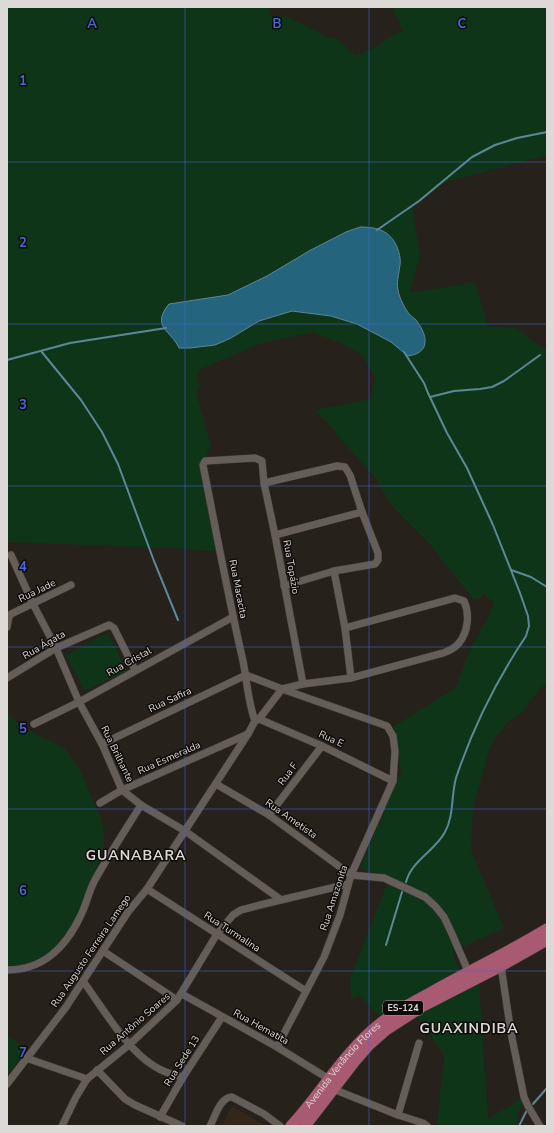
<svg xmlns="http://www.w3.org/2000/svg" width="554" height="1133" font-family="'Nunito Sans',sans-serif">
  <rect width="100%" height="100%" fill="#27211c"/>
  <!-- medical -->
  <polygon fill="#322718" points="232,1106 266,1126 222,1126"/>
  <!-- green -->
  <g fill="#0f3519" fill-rule="evenodd">
    <path d="M7,7H271L269,15L288,17L328,37H335L355,55C375,52 384,37 403,31L392,7H547V155L446,182L412,206L420,255L410,292L423,291L475,282L488,326L517,328L529,339L547,350V683L541,687L521,714L509,721L495,738L490,747L473,808L471,850L504,928L452,952L460,971L380,1016L359,996L351,999L350,979L389,879L360,868L401,771L394,726L456,688L469,652L488,618L494,603L482,592V598L474,600L427,541L393,507L374,476L343,442L335,431L315,410L371,399L375,378L362,355L345,345L313,332L259,344L197,371L199,386L196,391L211,447L207,453L206,465L223,552L190,549L7,542ZM332,240L399,252L400,264L397,275L398,289L407,312L416,320L408,356L391,342L357,324L331,316L292,311L259,321L231,338L215,345L179,348C176,340 169,335 164,328L169,304L228,295L267,276L309,251Z"/>
    <polygon points="108,633 127,671 85,691 66,655"/>
    <polygon points="7,714 23,728 64,748 81,772 100,817 104,833 104,844 94,878 67,940 51,960 17,971 7,971"/>
    <polygon points="479,983 488,1119 526,1096 518,1113 517,1126 437,1126 444,1054 416,1016"/>
    <polygon points="7,1035 27,1049 7,1076"/>
  </g>
  <!-- water -->
  <path fill="#25647d" stroke="#5c8798" d="M360,227C376,227 390,230 397,247C399,252 401,259 400,265C398,280 395,285 401,300C403,304 405,308 407,311C409,315 413,317 416,320C420,325 426,335 425,342C425,351 416,355 408,356L391,342L357,324L331,316L292,311L259,321L231,338L215,345L190,348H179C172,331 150,327 169,304L228,295L267,276L309,251L346,232Z"/>
  <g fill="none" stroke-linecap="round" stroke-linejoin="round">
    <!-- stream -->
    <g stroke="#5c8798" stroke-width="2">
      <polyline points="377,230 419,201 472,157 495,145 517,138 547,132"/>
      <polyline points="41,351 81,400 102,432 118,464 154,561 178,620"/>
      <path d="M404,352L424,383L428,393L447,433L467,468L493,525L520,593L528,616L529,626L526,636C496,681 473,727 456,778C451,796 454,816 445,832C435,851 412,860 406,882"/>
      <polyline points="7,360 70,343 166,328"/>
      <polyline points="430,397 454,391 480,389 492,387 504,381 540,355"/>
      <polyline points="511,570 531,577 547,587"/>
      <polyline points="386,945 402,892"/>
      <polyline points="533,1104 547,1088"/>
      <polyline points="519,1126 527,1110"/>
    </g>
    <!-- street casing -->
    <g stroke="#403c39" stroke-width="8">
      <g id="street">
        <polyline points="264,483 337,466 345,467 350,475 362,512 378,553 378,560 375,564 334,571 284,586"/>
        <polyline points="275,535 362,512"/>
        <polyline points="11,555 33,604 56,648 79,702 102,744 122,790 141,805 185,831 280,899"/>
        <polyline points="334,571 345,628 351,678"/>
        <polyline points="7,627 9,617 11,614 71,585"/>
        <polyline points="7,678 56,648 109,625 114,628 135,670"/>
        <polyline points="259,719 322,746 393,781"/>
        <path d="M255,721C248,702 247,681 243,661C228,596 216,531 203,465L205,461L255,458L262,461L264,483L275,535L303,684"/>
        <polyline points="34,724 79,702 233,617"/>
        <polyline points="102,744 246,675 282,689 387,726 393,736 395,751 393,781 351,875 340,915 324,957 277,1047"/>
        <polyline points="216,784 269,815 351,875 384,878 425,897 435,906 444,917 452,934 468,971"/>
        <polyline points="100,803 122,790 248,734"/>
        <polyline points="269,815 322,746"/>
        <polyline points="147,889 306,991"/>
        <polyline points="103,951 177,1000"/>
        <polyline points="501,966 511,1033 524,1097 528,1106 540,1126"/>
        <path d="M7,970C44,970 66,947 81,915C87,903 89,890 96,878C110,853 126,829 141,805"/>
        <path d="M83,981C102,1007 127,1050 154,1066C163,1072 173,1075 183,1077"/>
        <polyline points="182,994 277,1047 329,1079"/>
        <polyline points="26,1058 87,1079"/>
        <polyline points="97,1070 125,1099 135,1105 182,1126"/>
        <path d="M7,1084L66,1007L128,912L147,889L248,734L255,721L259,719L282,689L303,684L351,678L443,653C449,651 455,648 459,643C468,632 470,614 464,601L455,598L345,628"/>
        <polyline points="333,1089 398,1115 423,1123 427,1126"/>
        <polyline points="398,1115 419,1043"/>
        <polyline points="160,1117 183,1077 222,1017"/>
        <polyline points="62,1126 76,1097 87,1079 130,1044 177,1000 217,934 233,915 241,910 260,905 348,884"/>
        <path d="M210,1126C215,1117 220,1097 232,1097L264,1114L280,1126"/>
      </g>
    </g>
    <!-- primary casing -->
    <g stroke="#403c39" stroke-width="12">
      <g id="primary">
        <path id="s1" d="M291,1126C318,1097 338,1062 367,1035C385,1017 408,1005 430,993C469,971 509,952 547,929"/>
        <polyline points="305,1126 355,1061 369,1045 386,1030 423,1006 501,966 547,940"/>
      </g>
    </g>
    <!-- street -->
    <use href="#street" stroke="#645d58" stroke-width="7"/>
    <!-- primary -->
    <use href="#primary" stroke="#a95a73" stroke-width="11"/>
  </g>
  <!-- grid -->
  <path fill="none" stroke="#436ad8" stroke-width="1" stroke-opacity="0.55" d="M185,7V1126M369,7V1126M7,162H547M7,324H547M7,486H547M7,647H547M7,809H547M7,971H547"/>
  <g text-anchor="middle" dominant-baseline="central" stroke-width="3" stroke-linejoin="round" paint-order="stroke">
    <!-- shield labels -->
    <rect fill="#0e0b09" stroke="#9f9b98" stroke-width="1" x="383" y="1001" width="40" height="14" rx="3"/>
    <g font-size="9" font-weight="bold" fill="#ddd9d6">
      <text x="403" y="1008">ES-124</text>
    </g>
    <!-- street labels -->
    <g font-size="10" fill="#ddd9d6" stroke="#0e0b09">
      <text transform="translate(291 567) rotate(80)">Rua Topázio</text>
      <text transform="translate(238 589) rotate(79)">Rua Macacita</text>
      <text transform="translate(37 591) rotate(-26)">Rua Jade</text>
      <text transform="translate(44 645) rotate(-30)">Rua Ágata</text>
      <text transform="translate(129 662) rotate(-29)">Rua Cristal</text>
      <text transform="translate(170 700) rotate(-25)">Rua Safira</text>
      <text transform="translate(331 739) rotate(25)">Rua E</text>
      <text transform="translate(117 754) rotate(64)">Rua Brilhante</text>
      <text transform="translate(169 758) rotate(-24)">Rua Esmeralda</text>
      <text transform="translate(288 774) rotate(-53)">Rua F</text>
      <text transform="translate(291 819) rotate(35)">Rua Ametista</text>
      <text transform="translate(334 898) rotate(-72)">Rua Amazonita</text>
      <text transform="translate(232 932) rotate(33)">Rua Turmalina</text>
      <text transform="translate(91 951) rotate(-56)">Rua Augusto Ferreira Lamego</text>
      <text transform="translate(135 1024) rotate(-41)">Rua Antônio Soares</text>
      <text transform="translate(261 1027) rotate(29)">Rua Hematita</text>
      <text transform="translate(182 1061) rotate(-58)">Rua Sede 13</text>
      <text stroke="none"><textPath href="#s1" startOffset="80">Avenida Venâncio Flores</textPath></text>
    </g>
    <!-- district labels -->
    <g font-size="14" font-weight="bold" letter-spacing="1" fill="#ddd9d6" stroke="#0e0b09">
      <text x="136" y="855">GUANABARA</text>
      <text x="469" y="1028">GUAXINDIBA</text>
    </g>
  </g>
  <g font-size="13" text-anchor="middle" font-weight="bold" fill="#436ad8" stroke="#0e0b09" stroke-width="3" stroke-linejoin="round" paint-order="stroke">
    <text x="92" y="28">A</text>
    <text x="277" y="28">B</text>
    <text x="462" y="28">C</text>
    <text x="23" y="85">1</text>
    <text x="23" y="247">2</text>
    <text x="23" y="409">3</text>
    <text x="23" y="571">4</text>
    <text x="23" y="733">5</text>
    <text x="23" y="895">6</text>
    <text x="23" y="1057">7</text>
  </g>
  <!-- border -->
  <rect width="554" height="1133" fill="none" stroke="#ddd9d6" stroke-width="16"/>
</svg>
